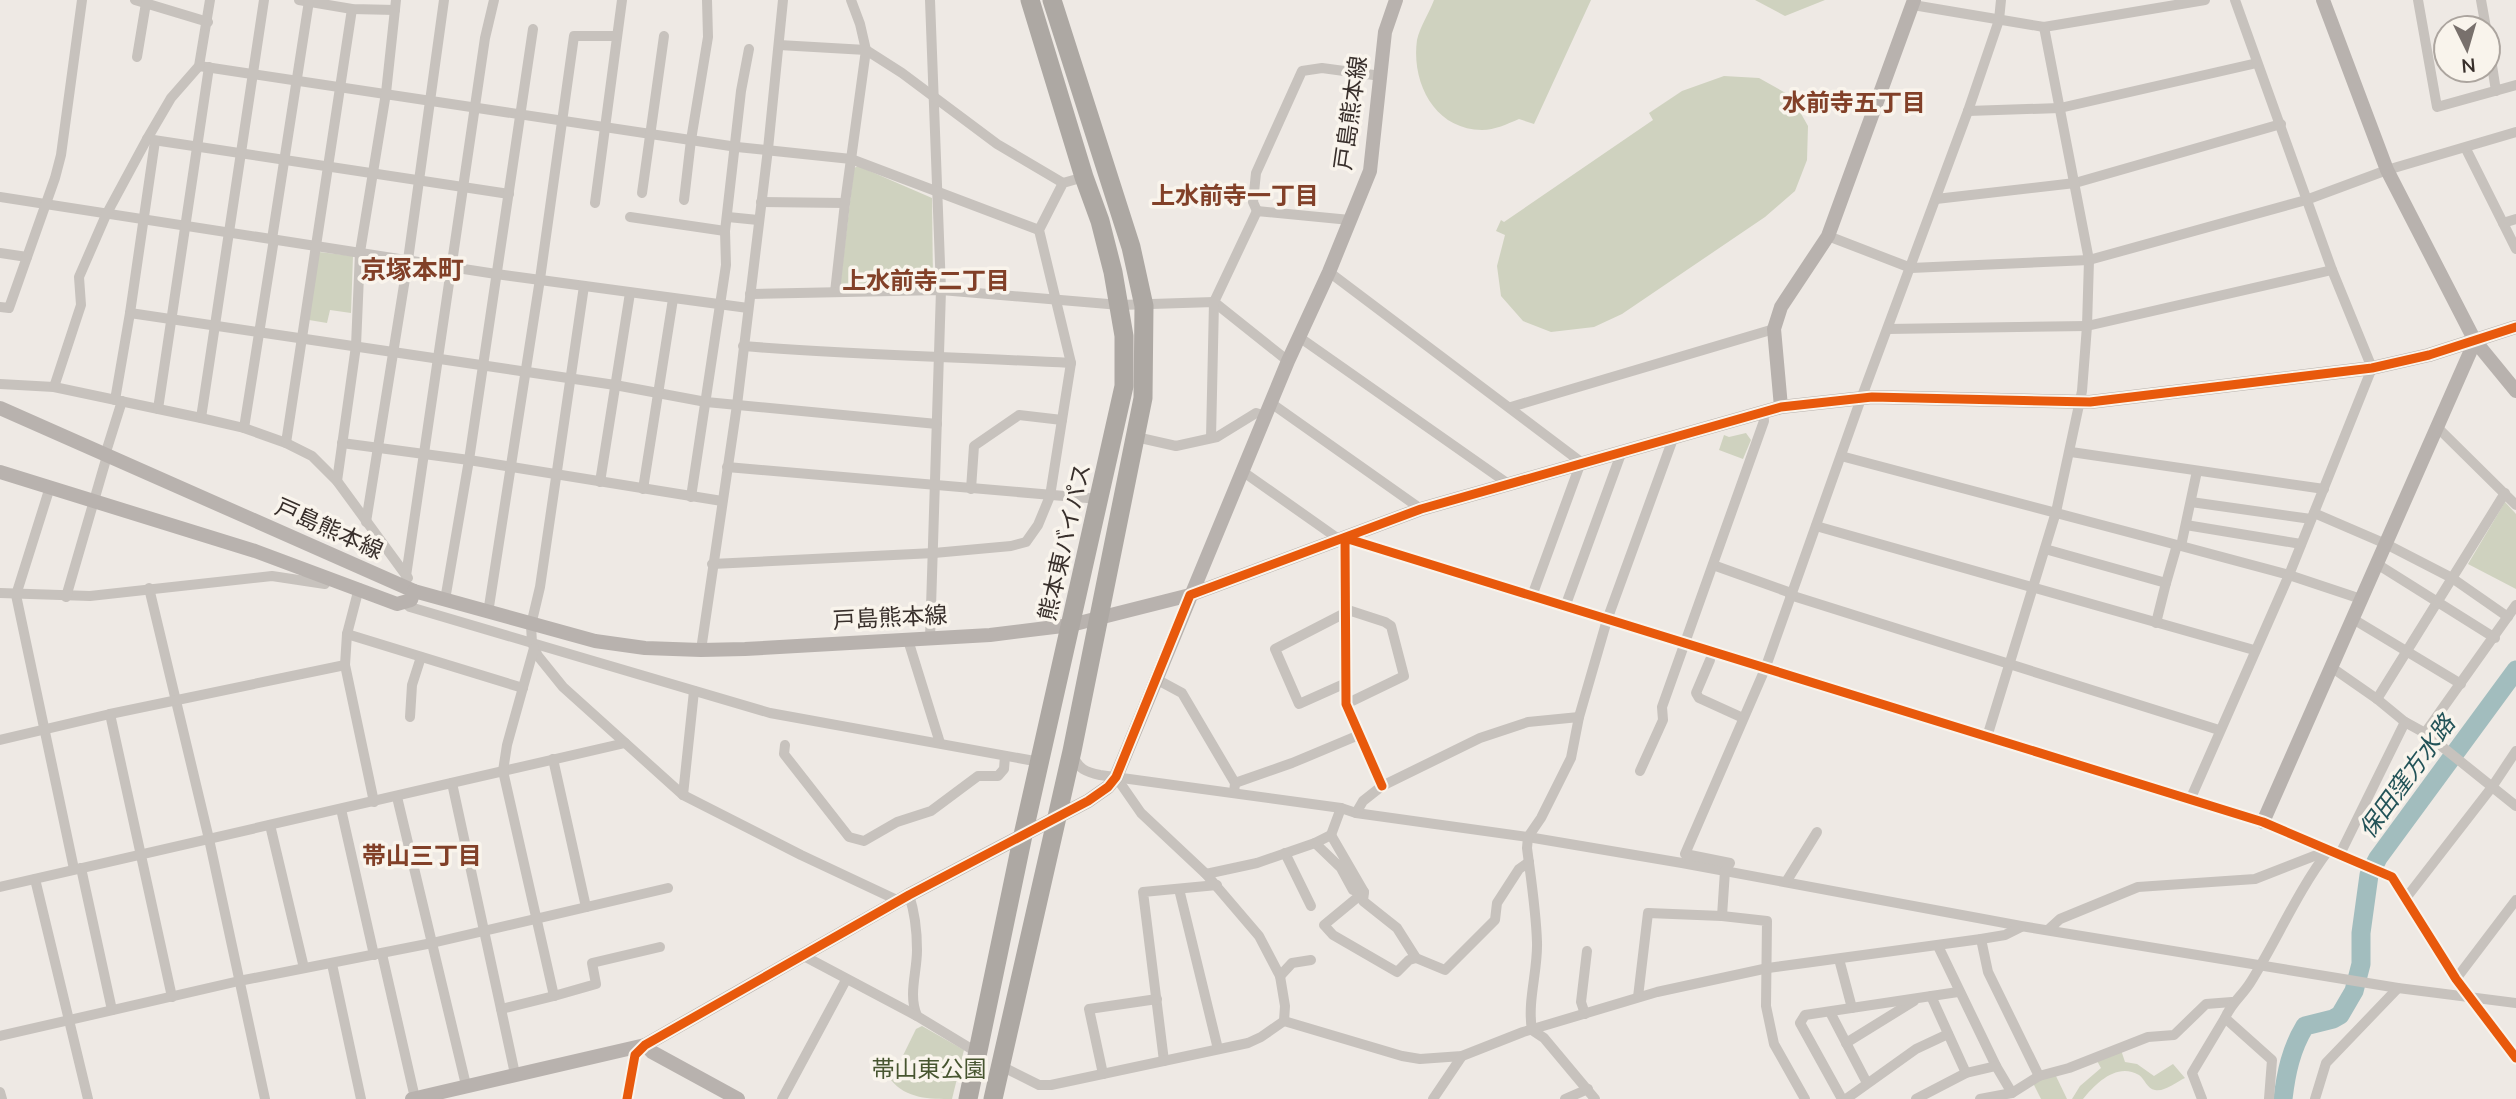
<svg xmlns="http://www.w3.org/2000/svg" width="2516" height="1099" font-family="'Nunito Sans','Noto Sans JP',sans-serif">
  <rect width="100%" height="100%" fill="#eee9e4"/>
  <!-- green -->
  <g fill="#cfd2bf">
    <path d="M1434,0H1591L1534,124L1519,119C1507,124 1495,130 1482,130C1435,130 1411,83 1417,40C1420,27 1429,13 1434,0Z"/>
    <polygon points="1755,0 1825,0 1785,16"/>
    <polygon points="1724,76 1759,78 1791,96 1808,126 1807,160 1795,191 1765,217 1622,314 1594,327 1551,332 1523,321 1501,296 1497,266 1505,235 1496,231 1501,220 1504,222 1653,120 1649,113 1682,91"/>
    <polygon points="858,166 932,198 933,282 840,286 854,168"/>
    <polygon points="319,252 353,256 351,313 330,310 327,323 309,320"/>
    <polygon points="1746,433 1751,440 1743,459 1719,450 1724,435 1729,437"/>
    <polygon points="2505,502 2516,514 2516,589 2468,564"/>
    <path d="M922,1026L964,1050L952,1099C930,1099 906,1099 891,1080L916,1029Z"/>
    <path d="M2121,1050L2125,1062L2137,1064L2154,1076L2173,1064L2185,1078C2176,1082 2165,1092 2155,1090C2147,1089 2145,1079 2139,1075C2117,1062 2096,1083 2083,1099H2072L2080,1086L2101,1068L2096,1059Z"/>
    <polygon points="2055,1074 2067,1099 2041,1099 2033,1083"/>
  </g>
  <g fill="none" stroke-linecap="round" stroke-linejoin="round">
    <!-- river -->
    <path stroke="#a2bdbe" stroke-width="19" d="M2283,1099C2286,1073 2291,1049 2305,1026L2333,1019L2340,1015L2354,991L2361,964V933L2369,875L2378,858L2516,670"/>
    <!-- street -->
    <g stroke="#c7c2bd" stroke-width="10">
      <polyline points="135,0 208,22"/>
      <polyline points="299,0 352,9 395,10"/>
      <polyline points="930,0 941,290 930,639"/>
      <polyline points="2418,0 2437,107 2516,85"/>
      <polyline points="2481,0 2486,28"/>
      <polyline points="1913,5 2044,27 2205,0"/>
      <polyline points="2488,40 2496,91"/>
      <polyline points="779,45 866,50 902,73 997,144 1063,183"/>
      <polyline points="137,57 146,3"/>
      <polyline points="199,66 737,147 851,159 1039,230"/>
      <polyline points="1968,111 2060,108 2257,63"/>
      <polyline points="147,139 509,194"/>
      <polyline points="2466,149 2516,249"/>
      <polyline points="642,193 664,36"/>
      <polyline points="0,197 496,274 748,308"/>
      <polyline points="1936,199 2075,183 2281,124"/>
      <polyline points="684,200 691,140 708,37 707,0"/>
      <polyline points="761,202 845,203"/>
      <polyline points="595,203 622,0"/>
      <polyline points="1257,211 1253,202 1256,173 1302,71 1322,68 1381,76"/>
      <polyline points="630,217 725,231"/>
      <polyline points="728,217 758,220"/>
      <polyline points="2503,223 2516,219"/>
      <polyline points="1828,236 1911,268 2089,260 2306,200 2387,170 2516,132"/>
      <polyline points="272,239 309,1"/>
      <polyline points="0,253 27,257"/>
      <polyline points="1329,272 1581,462 1532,596"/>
      <polyline points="584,286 540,587 531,625 532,643 538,656 563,687 683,795 801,855 899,901"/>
      <polyline points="835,292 845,203 866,50 860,24 851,0"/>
      <polyline points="750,294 941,290 1120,305 1214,302 1288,361"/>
      <polyline points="0,307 9,308 55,178 61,155 82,0"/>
      <polyline points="130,313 615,385 706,402 937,424"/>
      <polyline points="1888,329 2087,326 2332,270"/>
      <polyline points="1299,337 1507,483"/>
      <path d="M743,346C852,355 962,357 1071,363"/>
      <polyline points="0,384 54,387 201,418 244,428 286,443 312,456 337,481 408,578"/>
      <polyline points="54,387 81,305 79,277 106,215 147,139 171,98 199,66 210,0"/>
      <polyline points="115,400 130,313 155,141"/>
      <polyline points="1271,403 1421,509"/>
      <polyline points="1511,407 1774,329"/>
      <polyline points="158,409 209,67"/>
      <polyline points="201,418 264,0"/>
      <polyline points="2436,426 2516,505"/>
      <polyline points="244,428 274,239"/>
      <polyline points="1136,437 1176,446 1217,437 1256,413 1265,416"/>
      <polyline points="1211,438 1214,302 1257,211 1350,220"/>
      <polyline points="286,443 352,9"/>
      <polyline points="342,443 469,460 722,501"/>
      <polyline points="2071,452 2324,489"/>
      <polyline points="105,455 122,401"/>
      <polyline points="1841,456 2181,546 2289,575 2361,599"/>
      <polyline points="727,467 1099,499"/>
      <polyline points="1242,471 1340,540"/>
      <polyline points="337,481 356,346 360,252 386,93 396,0"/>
      <polyline points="600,482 630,293"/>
      <polyline points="50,487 16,595 74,869"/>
      <polyline points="643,489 673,299"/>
      <polyline points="971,489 974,446 1019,415 1062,420"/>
      <polyline points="691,497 726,265 725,231 741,91 749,49"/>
      <polyline points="2191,502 2311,519"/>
      <polyline points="2314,513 2386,544 2452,578 2508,617"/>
      <polyline points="366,522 408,260 444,0"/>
      <polyline points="2186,525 2301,544"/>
      <polyline points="1816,526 2254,650"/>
      <polyline points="2181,546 2197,471"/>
      <polyline points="2045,549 2166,583 2156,623"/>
      <polyline points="712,564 934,553 1011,546 1026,542 1038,525 1050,496 1071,363 1039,230 1063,183 1084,177"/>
      <polyline points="2377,564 2495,638"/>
      <polyline points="1713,565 1791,593"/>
      <polyline points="406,576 485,38 494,0"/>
      <polyline points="2166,583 2177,545"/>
      <polyline points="149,588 209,839 265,1099"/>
      <polyline points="357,588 359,588 347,634 345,665 374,802"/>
      <polyline points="0,593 90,596 272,576 325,584"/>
      <polyline points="1790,595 2219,730"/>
      <polyline points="66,597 107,456"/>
      <polyline points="445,600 469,460 533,29"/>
      <polyline points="405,603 410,607 770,713 1040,762"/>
      <polyline points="1565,607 1622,451"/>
      <polyline points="1345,609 1385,622 1391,626 1404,676 1346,704"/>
      <polyline points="488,613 540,279 574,36 617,36"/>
      <polyline points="1345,613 1275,649 1299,704 1346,683"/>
      <polyline points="2353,619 2461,684"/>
      <polyline points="347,634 523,688"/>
      <polyline points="908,640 940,743"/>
      <polyline points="701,650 737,405 768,149 783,0"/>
      <polyline points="1710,660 1696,693 1699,698 1743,718"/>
      <polyline points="2331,667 2377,699 2405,722 2425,733 2516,806"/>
      <polyline points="1156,679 1182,693 1235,783 1234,793"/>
      <polyline points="2377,699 2505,493"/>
      <polyline points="110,714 172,997"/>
      <polyline points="410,717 412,685 421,657"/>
      <polyline points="2425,733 2516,605"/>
      <polyline points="1987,737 2056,512 2082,391 2087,326 2089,260 2044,27"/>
      <polyline points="0,740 110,714 345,665"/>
      <polyline points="785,745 784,754 849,837 864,841 897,822 931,811 978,776 998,776 1004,769 1005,756"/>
      <path d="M1073,755C1078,769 1086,772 1100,775L1341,808L1356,813L1528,837L1682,863L2021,926L2398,988L2516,1003"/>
      <polyline points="553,759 586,907"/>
      <polyline points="1640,771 1663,720 1662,707 1764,421 1763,411"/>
      <polyline points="1116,777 1141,813 1206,874 1259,936 1280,976 1285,1006 1284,1021"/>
      <polyline points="452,783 501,1009"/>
      <polyline points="1235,783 1292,763 1359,735"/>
      <polyline points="1382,786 1346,704 1345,538 2263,822 2392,877 2456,979 2516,1058"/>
      <polyline points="683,795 694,691"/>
      <polyline points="397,797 466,1085"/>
      <polyline points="2190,800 2289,575 2372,368 2332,270 2235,0"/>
      <polyline points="341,809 374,955"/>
      <polyline points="1356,813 1363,801 1382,786 1480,738 1528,722 1579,717"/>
      <polyline points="270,825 304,968"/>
      <polyline points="1331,835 1341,808"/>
      <polyline points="1285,853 1311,906"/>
      <polyline points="2340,854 2405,722"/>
      <polyline points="81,868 112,1010"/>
      <polyline points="1206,874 1257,863 1315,843"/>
      <polyline points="35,879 88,1099"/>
      <polyline points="1786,882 1817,832"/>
      <polyline points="0,887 625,743"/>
      <polyline points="1179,889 1218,1049"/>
      <polyline points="1353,890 1341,868 1315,843 1331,835 1364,892 1363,901 1397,928 1416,958 1445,970 1495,920 1497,903 1519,869 1529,862"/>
      <polyline points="1364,892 1324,925 1333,935 1397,972 1409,960 1416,958"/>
      <path d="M909,895C915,913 917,931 917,950C917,973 908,994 917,1016"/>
      <polyline points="2406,898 2492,787 2516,751"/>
      <polyline points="1722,916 1725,871 1730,863 1685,854 1765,669 1858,407 1968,111 1999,20 2001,0"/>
      <polyline points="2048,930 2060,919 2138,887 2255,879 2327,851"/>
      <polyline points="1981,939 1988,972 2039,1076"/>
      <polyline points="1938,946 1996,1066 2012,1093"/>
      <polyline points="382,954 415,1098"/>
      <polyline points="802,955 917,1016 978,1053"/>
      <polyline points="1839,959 1852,1008"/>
      <polyline points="332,964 361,1099"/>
      <polyline points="1280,976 1292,963 1311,960"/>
      <polyline points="2456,979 2516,900"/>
      <polyline points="554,996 596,984 592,963 660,947"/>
      <polyline points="1931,996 1966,1073"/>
      <polyline points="1638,997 1648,913 1722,916 1767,921 1766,1006 1774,1044 1805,1099"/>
      <polyline points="1830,1012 1867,1083"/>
      <polyline points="1585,1014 1581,1002 1587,951"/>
      <polyline points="1284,1021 1402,1056 1420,1059 1462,1056 1523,1032 1657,992 1768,968 1981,939 2005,935 2021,927"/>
      <polyline points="0,1036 239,981 432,943 668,888"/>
      <polyline points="1846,1043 1914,1001"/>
      <polyline points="1164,1061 1143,892 1217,885"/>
      <polyline points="1001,1066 1039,1085 1051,1085 1248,1043 1261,1037 1284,1021"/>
      <polyline points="515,1074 501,1009 554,996 503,771 507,745 534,648"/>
      <polyline points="1103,1074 1089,1009 1157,999"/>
      <polyline points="0,1092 2,1099"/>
      <polyline points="627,1099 635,1055 644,1045"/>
      <polyline points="782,1099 846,980"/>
      <polyline points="1433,1099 1462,1056"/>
      <polyline points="1565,1099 1588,1089"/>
      <path d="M1595,1099L1544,1038L1532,1030C1527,1001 1538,971 1537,942C1536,911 1531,879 1527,848L1528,837L1541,818L1571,758L1579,717L1607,620L1674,436"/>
      <polyline points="1842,1099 1800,1023 1805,1015 1958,992"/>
      <polyline points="1846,1099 1916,1049 1948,1034"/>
      <polyline points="1916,1099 1966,1073 1996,1066"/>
      <polyline points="1980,1099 2012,1093 2039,1076 2069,1068 2148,1037 2174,1035 2206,1004 2232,1002"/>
      <polyline points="2202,1099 2192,1073 2225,1018"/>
      <path d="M2269,1099L2272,1060L2225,1018C2232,1002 2241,997 2250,983C2277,940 2297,892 2328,851"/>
      <polyline points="2315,1099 2326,1063 2398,988"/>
    </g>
    <!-- secondary -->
    <g stroke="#b8b2ae" stroke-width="14">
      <polyline points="2323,0 2387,170 2475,341 2516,391"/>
      <polyline points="1781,407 1774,329 1781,307 1828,236 1914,0"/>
      <polyline points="0,408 414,591 595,641 645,648 701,650 745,649 990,635 1071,625 1190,595 1421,509 1781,407 1872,397 2090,402 2372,368 2429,355 2516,327"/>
      <polyline points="0,472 255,551 397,604 411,600 414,591"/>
      <polyline points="2263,822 2475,341"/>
      <polyline points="645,1045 652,1052 738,1099"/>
      <polyline points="412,1099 645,1045 909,895 1088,801 1108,787 1116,777 1288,361 1329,272 1370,171 1385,32 1396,0"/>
    </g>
    <!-- highway -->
    <g stroke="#ada8a3" stroke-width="19">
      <polyline points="968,1099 1023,835 1124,386 1124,336 1113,272 1100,221 1084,177 1030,0"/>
      <polyline points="993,1099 1072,751 1143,398 1144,306 1131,247 1052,0"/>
    </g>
    <!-- cycleway casing -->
    <g stroke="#f9f4ec" stroke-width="13">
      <g id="cycleway">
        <polyline points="1382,786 1346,704 1345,538 2263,822 2392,877 2456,979 2516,1058"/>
        <polyline points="627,1099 635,1055 645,1045 909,895 1088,801 1108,787 1116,777 1190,595 1421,509 1781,407 1872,397 2090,402 2372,368 2429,355 2516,327"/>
      </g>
    </g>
    <!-- cycleway -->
    <use href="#cycleway" stroke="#e8590c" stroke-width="9"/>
  </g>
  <g text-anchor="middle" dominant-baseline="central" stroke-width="7" stroke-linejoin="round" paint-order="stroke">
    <!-- street labels -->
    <g font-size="23" fill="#382f2b" stroke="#f9f4ec">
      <text transform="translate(1351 113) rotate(-82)">戸島熊本線</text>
      <text transform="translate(329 529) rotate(24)">戸島熊本線</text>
      <text transform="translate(1065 542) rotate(-77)">熊本東バイパス</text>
      <text transform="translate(890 618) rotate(-3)">戸島熊本線</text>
    </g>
    <!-- park labels -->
    <g font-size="23" fill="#475530" stroke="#f9f4ec">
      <text x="929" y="1069">帯山東公園</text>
    </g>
    <!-- neighbourhood labels -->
    <g font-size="24" font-weight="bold" fill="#824028" stroke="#f9f4ec">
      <text x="1854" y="103">水前寺五丁目</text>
      <text x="1235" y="196">上水前寺一丁目</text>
      <text x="926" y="281">上水前寺二丁目</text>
      <text x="422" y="856">帯山三丁目</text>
    </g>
    <!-- water labels -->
    <g font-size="24" font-style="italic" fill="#225358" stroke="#f9f4ec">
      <text transform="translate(2407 777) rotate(-54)">保田窪方水路</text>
    </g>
    <!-- quarter labels -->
    <g font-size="26" font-weight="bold" fill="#824028" stroke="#f9f4ec">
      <text x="412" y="270">京塚本町</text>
    </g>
  </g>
  <!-- north arrow -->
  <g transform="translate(2467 49) rotate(175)"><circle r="33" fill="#f9f4ec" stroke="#aca59f" stroke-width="2"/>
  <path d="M0-5L12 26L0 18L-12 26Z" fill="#78706c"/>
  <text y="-10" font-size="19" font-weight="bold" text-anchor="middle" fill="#382f2b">N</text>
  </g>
</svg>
